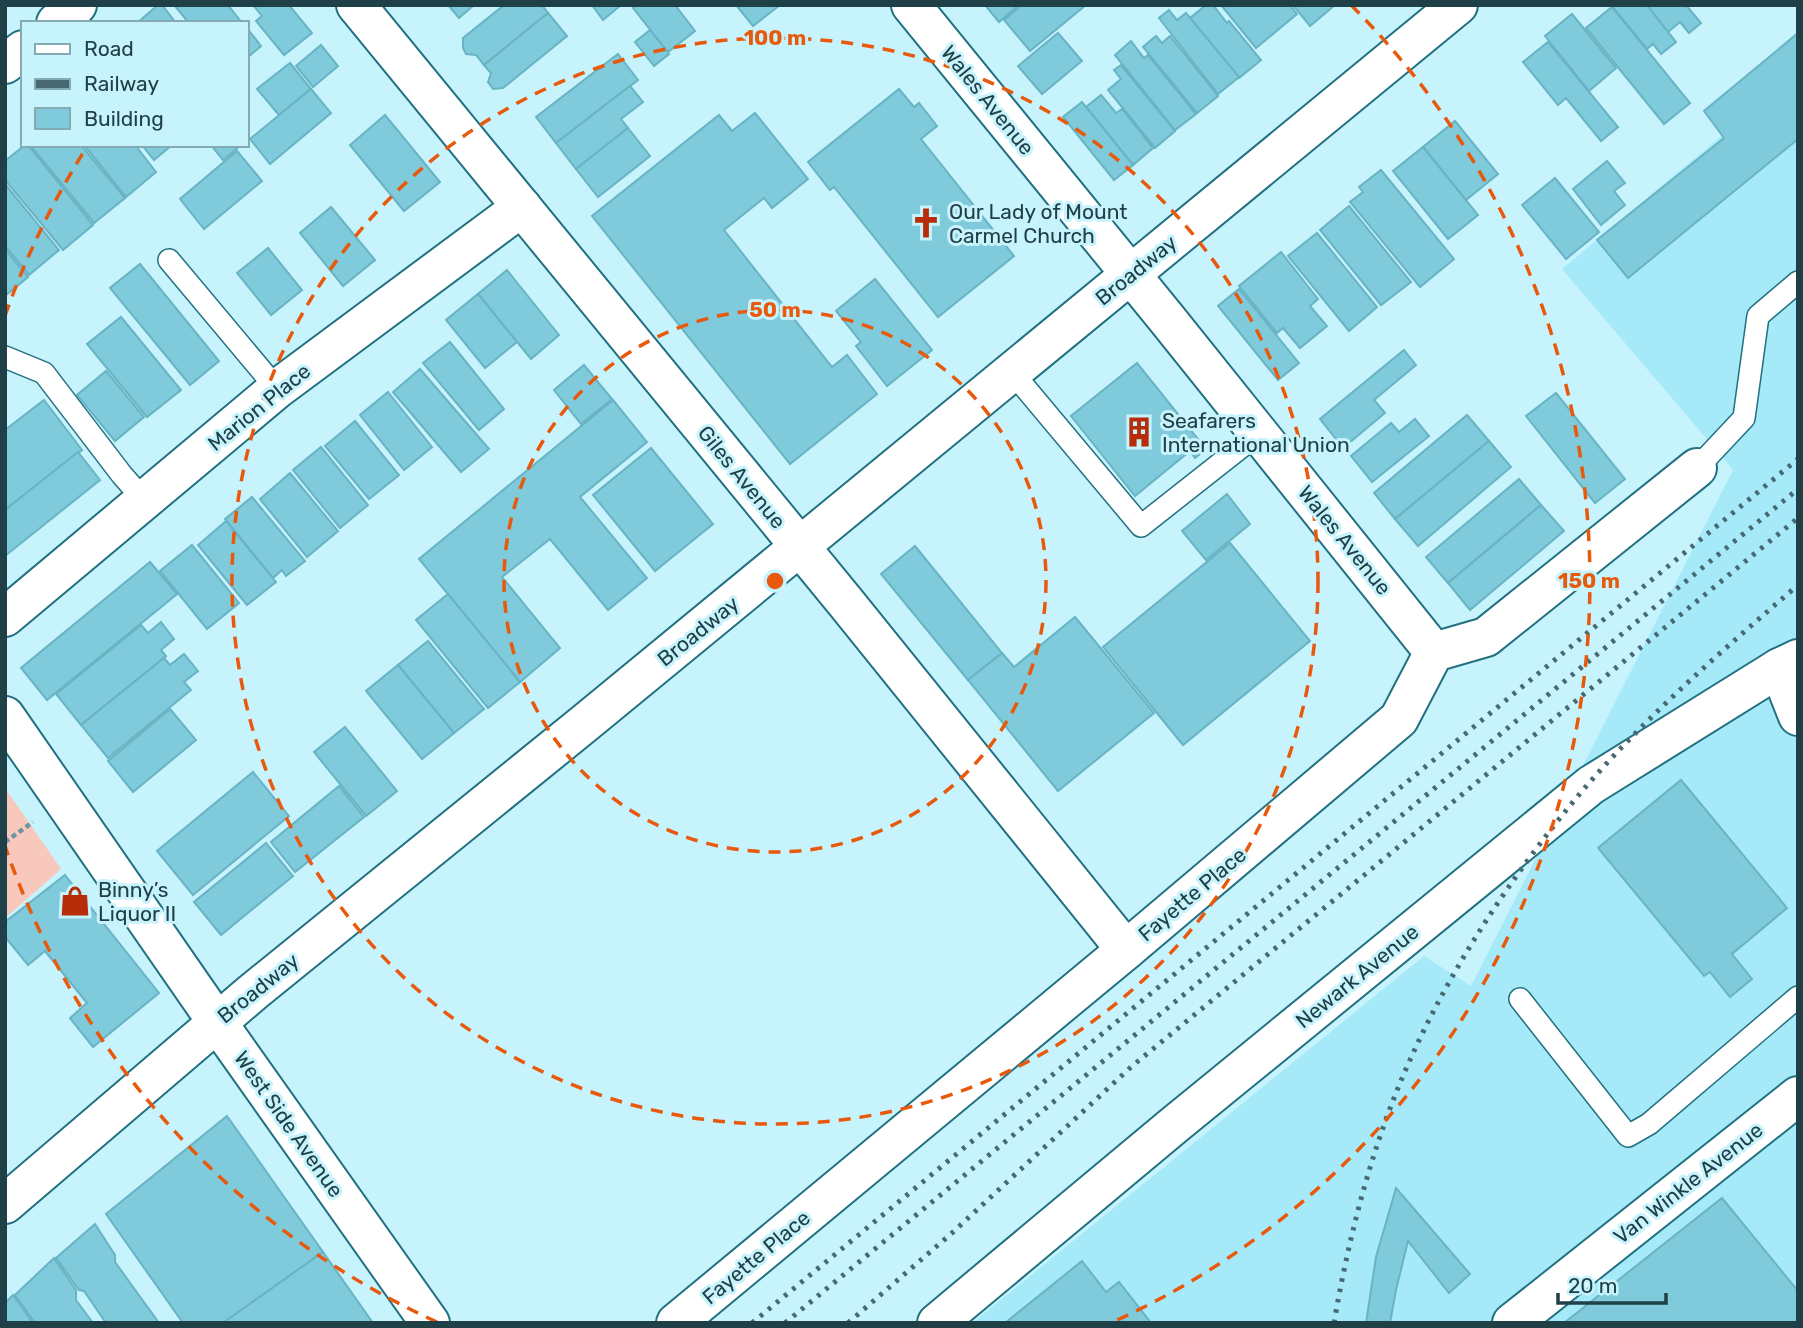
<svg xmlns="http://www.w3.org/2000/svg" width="1803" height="1328" font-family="Rubik,sans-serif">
  <rect width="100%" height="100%" fill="#c7f3fd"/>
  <!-- built -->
  <polygon fill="#a6eaf9" points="1798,72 1798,1323 972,1323 1424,956 1471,986 1733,470 1562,269"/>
  <!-- green -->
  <polygon fill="#f8c8bd" points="5,788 61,869 5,918"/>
  <!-- building -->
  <g fill="#7fcadb" stroke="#68b3c4" stroke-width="2">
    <polygon points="158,5 162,5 176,23 137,23"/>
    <polygon points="174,5 228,5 242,23 189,23"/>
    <polygon points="253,5 289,5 312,33 284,55 256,21 262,16"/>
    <polygon points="448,5 474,5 459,18"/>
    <polygon points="504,5 542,5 548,13 484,65 476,55 466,54 463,48 463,38"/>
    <polygon points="592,5 621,5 603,20"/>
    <polygon points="637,5 675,5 695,31 668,52 633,8"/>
    <polygon points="736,5 780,5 753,26"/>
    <polygon points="985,5 1019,5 999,22"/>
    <polygon points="1022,5 1086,5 1030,51 1004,20"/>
    <polygon points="1206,5 1213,5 1227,23 1229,21 1261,60 1239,78 1190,18"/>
    <polygon points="1221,5 1290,5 1297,14 1256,48"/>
    <polygon points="1293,5 1335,5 1310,26"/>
    <polygon points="1611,5 1647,5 1676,42 1661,54 1653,44 1647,49"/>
    <polygon points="1647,5 1686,5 1701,23 1689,33 1680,22 1668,32"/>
    <polygon points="1612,7 1690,103 1664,124 1586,28"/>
    <polygon points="1169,10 1177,20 1186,13 1239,77 1218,94 1159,18"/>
    <polygon points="548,13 567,36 503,88 493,89 488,82 491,73 484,65"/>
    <polygon points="1572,14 1616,68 1589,91 1545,36"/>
    <polygon points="247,28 261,46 247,58"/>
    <polygon points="650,30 669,54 654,66 635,42"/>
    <polygon points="1058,33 1082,61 1042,94 1018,66"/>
    <polygon points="1798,33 1798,139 1628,278 1597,240 1724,138 1704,111"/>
    <polygon points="1156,36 1162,43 1170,36 1218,96 1197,113 1143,47"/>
    <polygon points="1131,41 1144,58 1148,55 1196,114 1175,130 1115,55"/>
    <polygon points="1548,42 1618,127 1601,141 1566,98 1558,105 1523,62"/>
    <polygon points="321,45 338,66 313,87 296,66"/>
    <polygon points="618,54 638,80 556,143 536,117"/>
    <polygon points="290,63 311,89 279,115 257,89"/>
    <polygon points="1121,65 1175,131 1155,148 1108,90 1121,79 1114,70"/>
    <polygon points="630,86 643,102 621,119 628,128 576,169 556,143"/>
    <polygon points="311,89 331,113 270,164 250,139"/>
    <polygon points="899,89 914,107 919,103 937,126 921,139 1014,256 938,317 834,187 830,190 808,162"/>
    <polygon points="1101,95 1116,113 1122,109 1153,148 1133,165 1086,107"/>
    <polygon points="1082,102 1133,165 1114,180 1063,117"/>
    <polygon points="755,113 808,179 772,208 764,198 724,230 832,367 847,355 877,394 790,464 592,216 719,115 732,131"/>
    <polygon points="385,115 440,182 404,211 350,145"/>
    <polygon points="1455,121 1498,174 1466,200 1423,147"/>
    <polygon points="628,128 650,156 598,197 576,169"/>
    <polygon points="25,145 28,145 93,225 63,250 5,180 5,161"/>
    <polygon points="30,145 81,145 125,198 94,223"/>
    <polygon points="84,145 135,145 156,172 126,197"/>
    <polygon points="142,145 172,145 154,160"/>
    <polygon points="211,145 241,145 223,160"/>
    <polygon points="1423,147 1478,215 1448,239 1393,171"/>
    <polygon points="237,151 262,181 204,229 180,199"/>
    <polygon points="1607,161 1625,183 1614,191 1625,205 1601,225 1573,189"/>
    <polygon points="1381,170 1454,259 1420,287 1350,202 1363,192 1359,187"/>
    <polygon points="1555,178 1599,232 1566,259 1522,205"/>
    <polygon points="5,184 59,250 29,275 5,246"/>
    <polygon points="1349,206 1411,282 1381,305 1320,230"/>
    <polygon points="331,207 375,260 343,286 300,233"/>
    <polygon points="1317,233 1377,307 1349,331 1288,256"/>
    <polygon points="268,248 302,290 271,315 237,273"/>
    <polygon points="5,249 28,277 5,296"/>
    <polygon points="1281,252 1318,299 1310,306 1327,326 1300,348 1283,328 1277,333 1239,286"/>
    <polygon points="140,264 219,361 190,385 110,288"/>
    <polygon points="507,270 559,335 531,359 478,294"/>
    <polygon points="875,279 932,350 887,386 856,346 861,342 836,311"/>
    <polygon points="1239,289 1299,363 1278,380 1218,306"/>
    <polygon points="478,294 517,342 485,368 446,320"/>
    <polygon points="121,317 181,390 147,417 87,344"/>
    <polygon points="450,342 504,409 479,430 423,363"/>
    <polygon points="1404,350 1416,365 1374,400 1385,413 1343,448 1320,419"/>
    <polygon points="1137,363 1206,449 1195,458 1190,451 1135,496 1071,416"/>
    <polygon points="584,365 612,399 581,424 554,390"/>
    <polygon points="420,369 489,449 461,472 393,392"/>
    <polygon points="106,371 144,417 115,441 77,395"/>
    <polygon points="388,392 432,447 404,470 360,415"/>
    <polygon points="1556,393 1625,479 1595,503 1526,416"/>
    <polygon points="44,400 82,450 5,510 5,430"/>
    <polygon points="613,400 647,442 580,497 647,578 608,610 550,539 502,577 560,648 520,682 419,559"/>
    <polygon points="1467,415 1489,441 1395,519 1374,493"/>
    <polygon points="1415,419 1429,436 1372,482 1351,456 1391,423 1399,432"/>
    <polygon points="355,421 399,475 369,499 325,446"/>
    <polygon points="1489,441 1511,467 1418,546 1395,519"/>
    <polygon points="321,447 368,505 340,528 293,470"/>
    <polygon points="651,448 713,524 655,571 593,495"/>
    <polygon points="78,452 100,480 5,556 5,510"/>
    <polygon points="290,473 338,531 307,557 260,499"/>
    <polygon points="1519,479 1541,505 1448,583 1426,557"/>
    <polygon points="1227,494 1250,524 1206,560 1182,531"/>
    <polygon points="252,497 305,561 286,576 282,570 273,578 225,519"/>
    <polygon points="1541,505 1564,531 1470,610 1448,583"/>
    <polygon points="226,521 276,582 247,605 198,545"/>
    <polygon points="1230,543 1310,641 1183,745 1103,647"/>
    <polygon points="192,545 239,603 207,629 160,571"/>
    <polygon points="915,546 1002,653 968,680 881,574"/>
    <polygon points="150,562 177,594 47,700 21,668"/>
    <polygon points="448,594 520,682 488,708 416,620"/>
    <polygon points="1075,617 1154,713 1058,791 968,680 1002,653 1014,667"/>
    <polygon points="161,622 174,639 161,650 166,656 81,725 56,694 141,625 148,633"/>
    <polygon points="428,641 484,709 454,733 398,665"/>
    <polygon points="184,654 198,671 184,682 191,690 108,758 81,725 164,658 170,665"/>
    <polygon points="398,665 454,733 422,759 366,691"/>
    <polygon points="170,709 196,740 133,792 108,761"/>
    <polygon points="345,727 397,791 366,816 314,752"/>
    <polygon points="253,772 289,816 193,895 157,851"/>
    <polygon points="1681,780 1787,908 1732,954 1752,979 1730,997 1710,972 1704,976 1598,848"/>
    <polygon points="339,786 364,817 295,872 271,842"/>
    <polygon points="266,843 293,876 221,935 194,902"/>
    <polygon points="65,875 159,993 93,1047 70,1018 87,1003 45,951 28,965 5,937 5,922"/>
    <polygon points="227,1116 323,1252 223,1323 183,1323 106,1214"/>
    <polygon points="1396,1188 1470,1274 1449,1293 1408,1241 1396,1290 1390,1323 1366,1323 1376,1257"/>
    <polygon points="1722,1198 1798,1291 1798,1323 1564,1323"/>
    <polygon points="95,1224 115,1255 115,1262 159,1323 106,1323 84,1291 79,1290 56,1258"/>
    <polygon points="323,1252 373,1323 223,1323"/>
    <polygon points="54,1258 76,1290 76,1300 93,1323 35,1323 15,1295"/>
    <polygon points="1082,1261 1106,1292 1119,1282 1151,1323 1005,1323"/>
    <polygon points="13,1295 33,1323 5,1323 5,1303"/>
  </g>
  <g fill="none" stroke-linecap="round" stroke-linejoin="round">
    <!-- service casing -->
    <g stroke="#217181" stroke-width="24">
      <g id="service">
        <polyline points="169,260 277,389"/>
        <polyline points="5,357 44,373 122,475 145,501"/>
        <polyline points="1012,372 1141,526 1259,433"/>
        <polyline points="1697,468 1744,418 1758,316 1798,282"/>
        <polyline points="1520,999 1628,1136 1649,1124 1798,997"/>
      </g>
    </g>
    <!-- minor casing -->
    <g stroke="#217181" stroke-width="42">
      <g id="minor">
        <polyline points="356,5 847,604 1126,950"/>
        <polyline points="911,5 1167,319 1434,652"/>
        <polyline points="56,23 77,5"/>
        <polyline points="5,64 23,50"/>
        <polyline points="5,617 277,389 522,207"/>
        <polyline points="1779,668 1798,716"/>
        <polyline points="217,1022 430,1323"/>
        <polyline points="676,1323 1126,950 1399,719 1434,652 1486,637 1697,468"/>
        <polyline points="1512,1323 1798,1096"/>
      </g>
    </g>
    <!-- tertiary casing -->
    <g stroke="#217181" stroke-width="42">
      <g id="tertiary">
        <polyline points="5,716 217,1022"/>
        <polyline points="5,1204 253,992 585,723 1458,5"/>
      </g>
    </g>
    <!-- secondary casing -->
    <g stroke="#217181" stroke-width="42">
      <polyline id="secondary" points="937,1323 1173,1126 1591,785 1779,668 1798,659"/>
    </g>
    <!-- path -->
    <polyline stroke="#6e949c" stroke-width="4.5" stroke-dasharray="5 3.5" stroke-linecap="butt" points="5,842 33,822"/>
    <!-- service -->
    <use href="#service" stroke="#fff" stroke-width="21"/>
    <!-- minor -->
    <use href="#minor" stroke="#fff" stroke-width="38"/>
    <!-- tertiary -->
    <use href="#tertiary" stroke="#fff" stroke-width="38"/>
    <!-- secondary -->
    <use href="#secondary" stroke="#fff" stroke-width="38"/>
    <!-- rail -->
    <g stroke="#476a72" stroke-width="5" stroke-dasharray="3.5 7" stroke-linecap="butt">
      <polyline points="752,1323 1798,459"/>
      <polyline points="785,1323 1798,489"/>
      <polyline points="848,1323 952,1233 1131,1067 1798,518"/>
      <path d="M1334,1323C1347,1247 1366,1170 1394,1098C1434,996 1495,899 1564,813C1632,728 1716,656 1798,585"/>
    </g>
  </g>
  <!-- distance rings -->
  <g fill="none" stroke="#e8590c" stroke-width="3.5" stroke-dasharray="12 9">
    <circle cx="775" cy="581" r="271"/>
    <circle cx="775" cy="581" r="543"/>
    <path d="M437 1322A814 814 0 0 1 5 846M5 316A814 814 0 0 1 85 150M1351 5A814 814 0 0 1 1113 1322"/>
  </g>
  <!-- icons -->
  <defs>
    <g id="church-bare" transform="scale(2.415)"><path d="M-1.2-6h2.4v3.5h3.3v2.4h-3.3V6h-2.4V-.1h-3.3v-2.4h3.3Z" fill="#b72c09" stroke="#c7f3fd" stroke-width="2.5" paint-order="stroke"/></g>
    <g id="building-bare" transform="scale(2.415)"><path d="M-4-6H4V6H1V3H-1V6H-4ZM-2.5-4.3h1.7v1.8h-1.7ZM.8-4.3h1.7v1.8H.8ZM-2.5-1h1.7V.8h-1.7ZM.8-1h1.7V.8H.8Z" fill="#b72c09" stroke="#c7f3fd" stroke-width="2.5" paint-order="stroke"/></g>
    <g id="shop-bare" transform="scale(2.415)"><path d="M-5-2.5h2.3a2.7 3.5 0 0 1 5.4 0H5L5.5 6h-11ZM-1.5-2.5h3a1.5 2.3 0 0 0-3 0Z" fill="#b72c09" stroke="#c7f3fd" stroke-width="2.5" paint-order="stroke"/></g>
  </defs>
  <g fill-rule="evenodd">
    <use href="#church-bare" x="926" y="223"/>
    <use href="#building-bare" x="1139" y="432"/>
    <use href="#shop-bare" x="75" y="901"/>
  </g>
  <g text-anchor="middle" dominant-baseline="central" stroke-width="6" stroke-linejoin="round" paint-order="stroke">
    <!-- street labels -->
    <g font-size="21" fill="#204047" stroke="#c7f3fd">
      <text transform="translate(988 100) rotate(51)">Wales Avenue</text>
      <text transform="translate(1136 270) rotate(-39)">Broadway</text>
      <text transform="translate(259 407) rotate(-39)">Marion Place</text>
      <text transform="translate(742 477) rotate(51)">Giles Avenue</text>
      <text transform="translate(1345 540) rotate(51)">Wales Avenue</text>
      <text transform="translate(698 631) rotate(-39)">Broadway</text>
      <text transform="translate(1192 894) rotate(-40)">Fayette Place</text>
      <text transform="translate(1357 976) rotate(-39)">Newark Avenue</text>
      <text transform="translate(258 988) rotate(-39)">Broadway</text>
      <text transform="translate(289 1124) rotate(55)">West Side Avenue</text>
      <text transform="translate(1688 1183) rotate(-38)">Van Winkle Avenue</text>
      <text transform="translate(756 1257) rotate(-40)">Fayette Place</text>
    </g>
    <!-- poi labels -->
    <g font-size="21" fill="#204047" stroke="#c7f3fd" text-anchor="start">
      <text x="949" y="211">Our Lady of Mount<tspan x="949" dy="24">Carmel Church</tspan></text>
      <text x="1162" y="420">Seafarers<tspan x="1162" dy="24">International Union</tspan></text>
      <text x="98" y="889">Binny’s<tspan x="98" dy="24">Liquor II</tspan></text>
    </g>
  </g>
  <circle cx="775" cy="581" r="10" fill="#e8590c" stroke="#c7f3fd" stroke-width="3.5"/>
  <g font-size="21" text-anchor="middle" font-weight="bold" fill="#e8590c" stroke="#c7f3fd" stroke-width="6" stroke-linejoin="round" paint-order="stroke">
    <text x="775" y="45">100 m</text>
    <text x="775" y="317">50 m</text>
    <text x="1589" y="588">150 m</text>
  </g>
  <!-- border -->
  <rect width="1803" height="1328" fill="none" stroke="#204047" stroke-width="14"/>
  <!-- legend -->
  <rect x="21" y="21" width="228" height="126" fill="#c7f3fd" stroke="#84abb4" stroke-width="2"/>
  <rect x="35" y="44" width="35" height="10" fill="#ffffff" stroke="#84abb4" stroke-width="2"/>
  <text x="84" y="56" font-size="21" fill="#204047">Road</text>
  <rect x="35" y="79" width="35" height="10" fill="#476a72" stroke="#84abb4" stroke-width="2"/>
  <text x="84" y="91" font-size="21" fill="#204047">Railway</text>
  <rect x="35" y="108" width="35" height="21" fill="#7fcadb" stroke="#84abb4" stroke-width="2"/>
  <text x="84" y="126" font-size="21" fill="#204047">Building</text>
  <!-- scale -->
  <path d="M1558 1293v10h108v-10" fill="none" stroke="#204047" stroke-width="3.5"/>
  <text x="1568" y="1293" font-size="21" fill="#204047" stroke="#c7f3fd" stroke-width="5" paint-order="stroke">20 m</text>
</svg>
